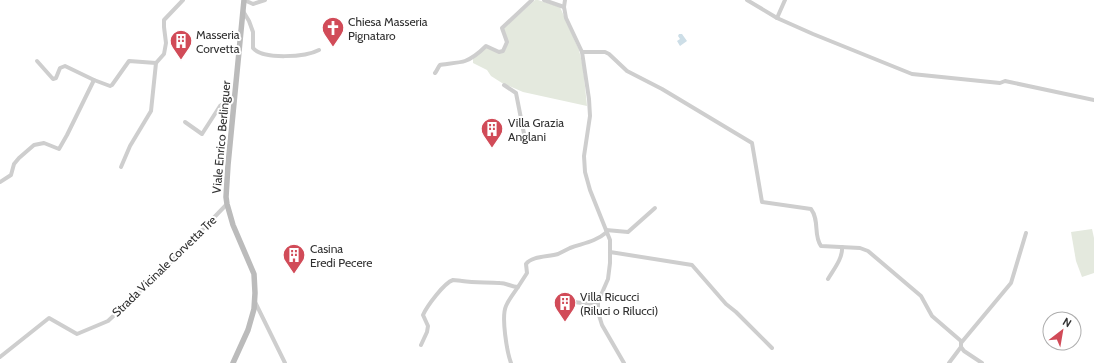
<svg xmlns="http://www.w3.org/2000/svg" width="1094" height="363" font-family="Cabin,sans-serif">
  <rect width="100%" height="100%" fill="#fff"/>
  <!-- green -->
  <g fill="#e4e9de">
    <polygon points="535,0 538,0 560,7 579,50 583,67 587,106 523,92 502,83 491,76 487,70 473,63 473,58 486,46 501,53 506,49 503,29"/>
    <polygon points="1092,229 1094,238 1094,273 1082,277 1076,261 1071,232"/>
  </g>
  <!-- water -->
  <polygon fill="#cddee7" points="679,34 682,34 687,41 680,46 677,41 680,39 678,36"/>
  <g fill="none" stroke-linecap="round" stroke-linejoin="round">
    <!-- minor -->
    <g stroke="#cecece" stroke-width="4">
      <polyline points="244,0 253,4 265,0"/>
      <polyline points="544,0 564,7"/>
      <polyline points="565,0 564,7 566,18 582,52 589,99 590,116 584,156 585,172 590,190 610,240 610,263 608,279 598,302 598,312 602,325 624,363"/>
      <polyline points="747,0 777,18 813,34 912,74 1000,83 1005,81 1094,100"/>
      <path d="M243,11L249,21L253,32V48C263,60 306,57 319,50"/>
      <polyline points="777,18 785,0"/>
      <path d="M582,52H605L609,54L627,71L662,89L752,143L762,202L811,209C820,221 813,235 821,246L860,248L868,251L921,296L932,316L961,341V347L964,351L982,363"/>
      <polyline points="37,61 53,79 56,78 60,68 65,66 94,80"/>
      <path d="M435,73C437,71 438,67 440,65C443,64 460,63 465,61C473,58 480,52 486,46L499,52L503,51L507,42L502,28L532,0"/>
      <polyline points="504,85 516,93 526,144"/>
      <polyline points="185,122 202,134 220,106 226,102 234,101"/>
      <polyline points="121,167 130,146 151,111 156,63"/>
      <polyline points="0,182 11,175 14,164 19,158 34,145 44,143 59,149 67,135 94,80 110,86 112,85 129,61 156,63 164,54 166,43 164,27 164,20 183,0"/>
      <polyline points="606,230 628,232 655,208"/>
      <polyline points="610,252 692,265 726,304 736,312 772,348"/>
      <path d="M828,279C834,269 843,258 842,247"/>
      <polyline points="558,300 598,305"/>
      <polyline points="255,302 285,363"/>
      <polyline points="961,343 1011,283 1026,233"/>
      <path d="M421,345L427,332L428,326L423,315C427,306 444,283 453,280C456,280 460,281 462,281C475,283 487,282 500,283C507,283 511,287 518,287L527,273L526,264C532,256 548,257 558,254C562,252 566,250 570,248C584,243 595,242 607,232"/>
      <polyline points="0,357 49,318 77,334 108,321 172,261 227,204"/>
      <path d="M511,363C507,352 501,317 506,306C509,299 514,293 518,287"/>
      <polyline points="949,363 961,347"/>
    </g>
    <!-- secondary -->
    <polyline stroke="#bbb" stroke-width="5.5" points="233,363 248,330 254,309 255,293 254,274 233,225 227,204 226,197 228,165 244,0"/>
  </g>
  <!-- icons -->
  <defs>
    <g id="church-pin" transform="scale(1.15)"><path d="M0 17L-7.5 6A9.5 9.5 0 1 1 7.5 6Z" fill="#d14b58" stroke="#fff"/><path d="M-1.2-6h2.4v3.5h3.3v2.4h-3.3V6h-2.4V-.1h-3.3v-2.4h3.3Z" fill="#fff"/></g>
    <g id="building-pin" transform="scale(1.15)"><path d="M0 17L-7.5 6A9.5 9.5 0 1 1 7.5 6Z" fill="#d14b58" stroke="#fff"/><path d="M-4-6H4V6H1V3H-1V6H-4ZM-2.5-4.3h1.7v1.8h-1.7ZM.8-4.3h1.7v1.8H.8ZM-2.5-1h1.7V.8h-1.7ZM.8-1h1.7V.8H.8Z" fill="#fff"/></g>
  </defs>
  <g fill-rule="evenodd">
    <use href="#church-pin" x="333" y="28"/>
    <use href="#building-pin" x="181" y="41"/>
    <use href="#building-pin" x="492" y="129"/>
    <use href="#building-pin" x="294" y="255"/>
    <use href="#building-pin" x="565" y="303"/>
  </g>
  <g text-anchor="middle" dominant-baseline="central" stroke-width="4" stroke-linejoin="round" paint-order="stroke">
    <!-- poi labels -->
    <g font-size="12" fill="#313131" stroke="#fff" text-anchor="start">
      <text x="348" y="21">Chiesa Masseria<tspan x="348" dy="14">Pignataro</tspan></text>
      <text x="196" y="34">Masseria<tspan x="196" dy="14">Corvetta</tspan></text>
      <text x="508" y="122">Villa Grazia<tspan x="508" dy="14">Anglani</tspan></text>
      <text x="310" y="248">Casina<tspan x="310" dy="14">Eredi Pecere</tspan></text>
      <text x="580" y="296">Villa Ricucci<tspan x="580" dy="14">(Riluci o Rilucci)</tspan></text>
    </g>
    <!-- street labels -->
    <g font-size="12" fill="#313131" stroke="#fff">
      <text transform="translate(221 137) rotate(-85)">Viale Enrico Berlinguer</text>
      <text transform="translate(164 266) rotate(-44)">Strada Vicinale Corvetta Tre</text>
    </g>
  </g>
  <!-- north arrow -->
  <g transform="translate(1062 331) rotate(31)"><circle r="19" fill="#ffffff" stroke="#adadad"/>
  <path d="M0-3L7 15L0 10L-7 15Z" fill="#d14b58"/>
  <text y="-6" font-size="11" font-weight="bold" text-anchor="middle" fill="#313131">N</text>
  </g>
</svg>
